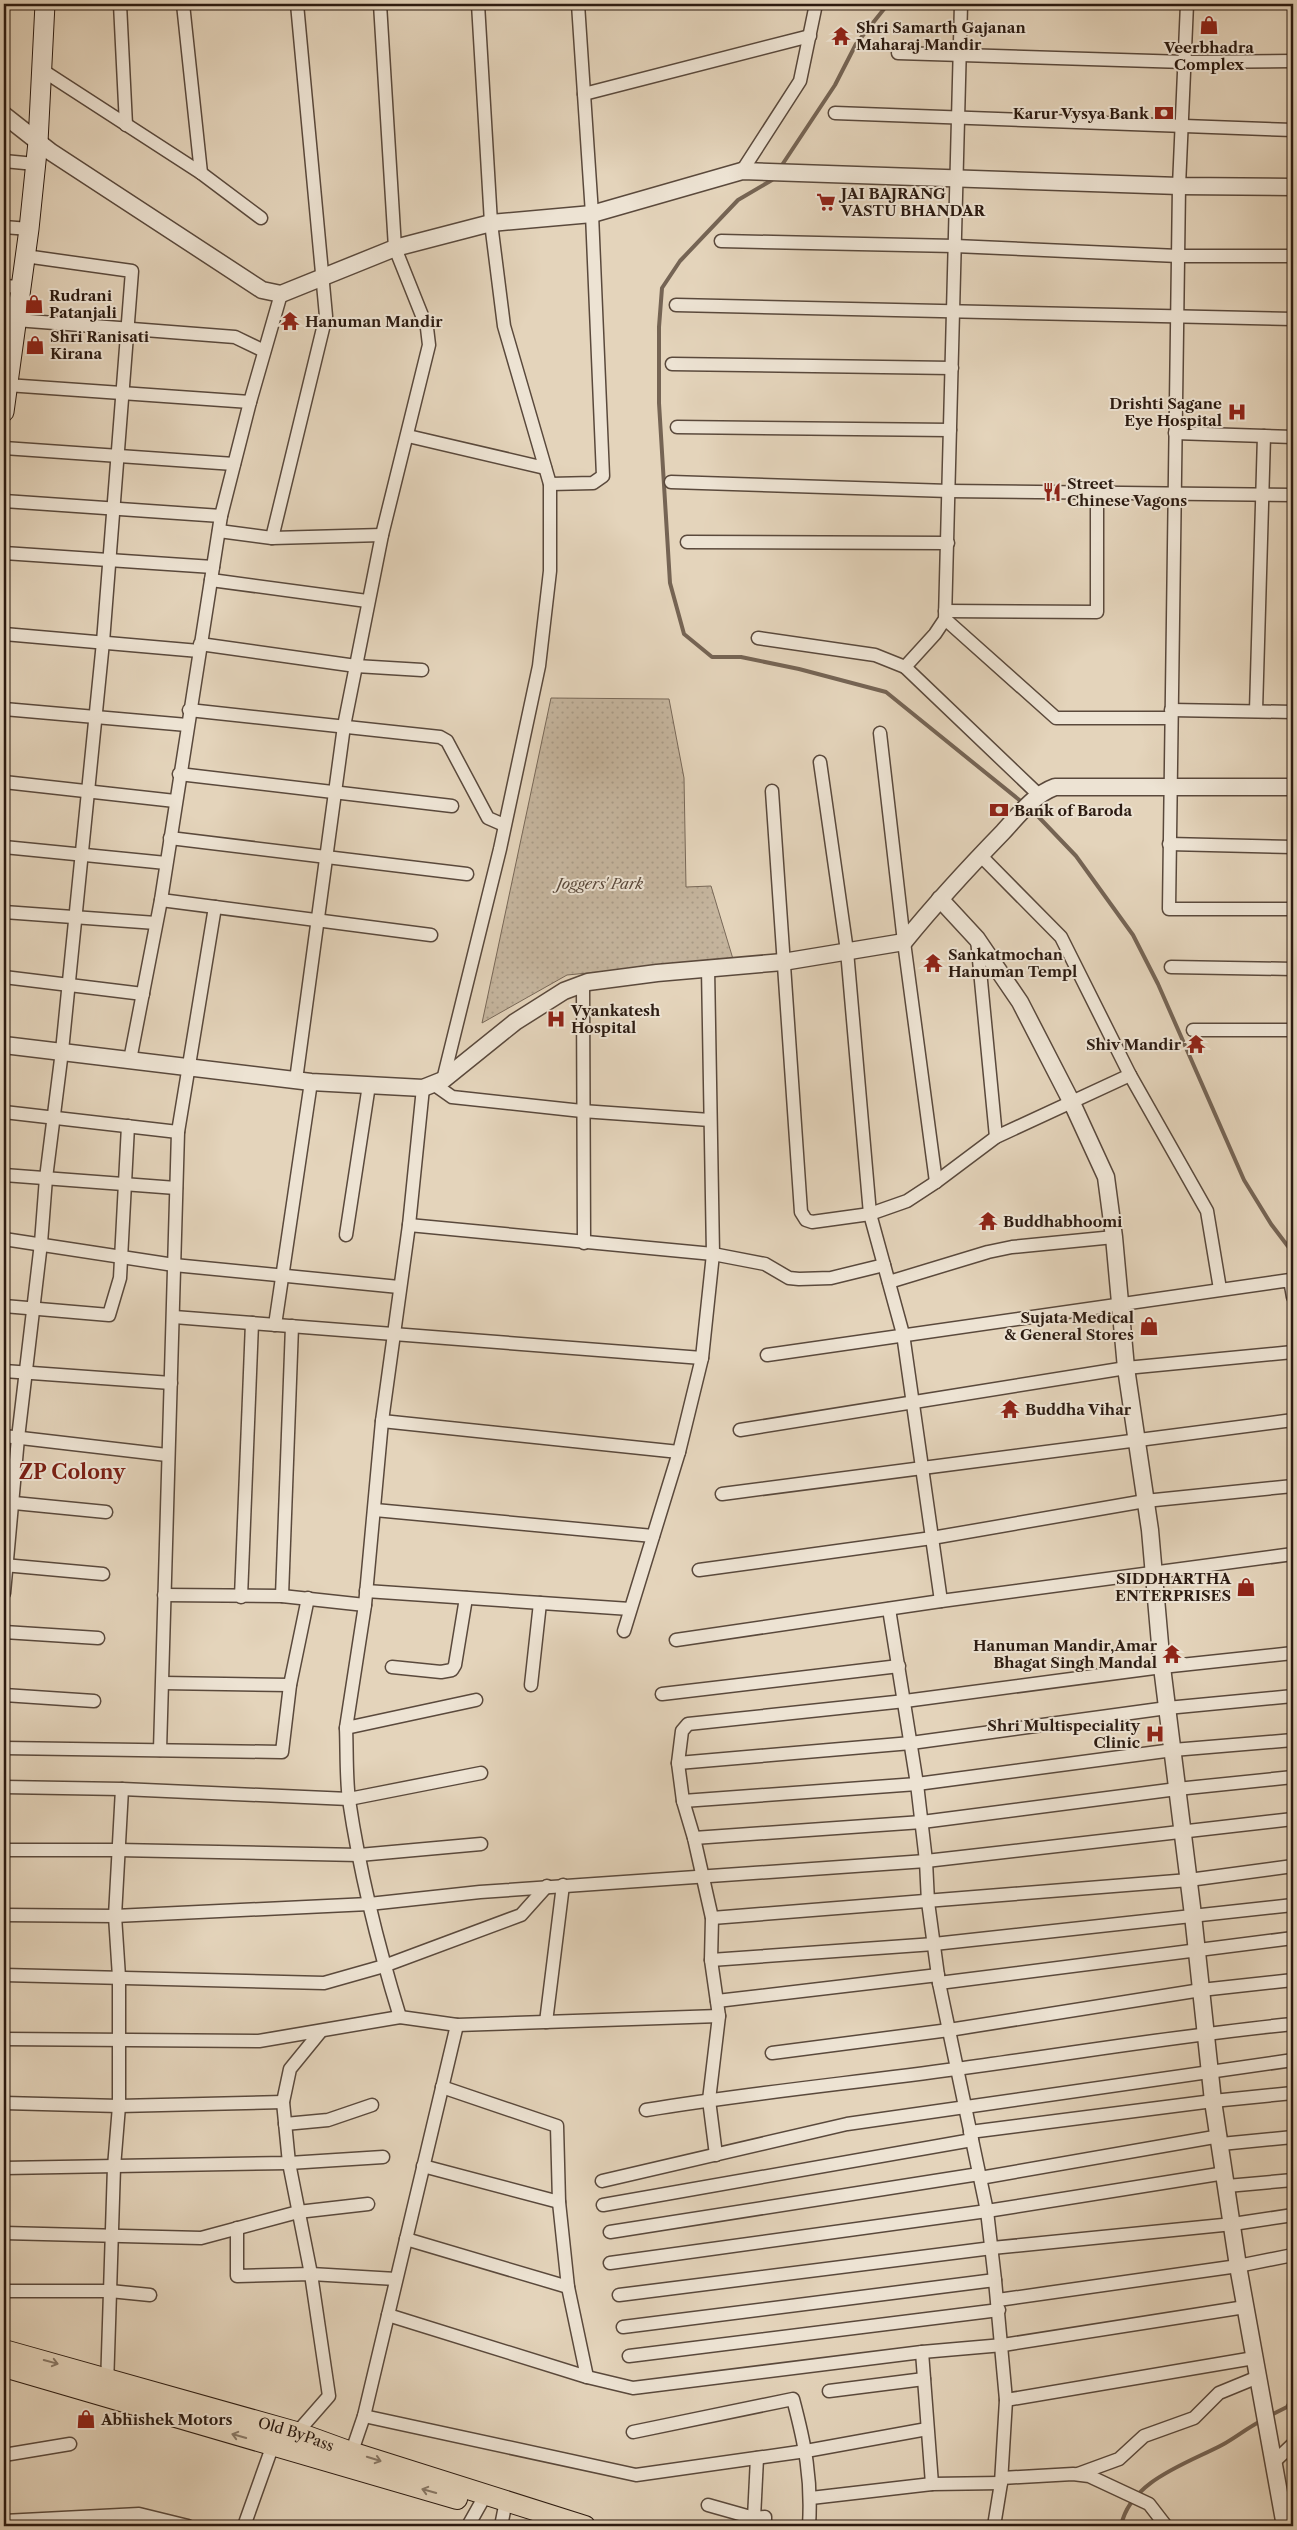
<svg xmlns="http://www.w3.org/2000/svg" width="1297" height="2530" font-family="'Libre Caslon Text',serif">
  <defs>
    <pattern id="park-dots" width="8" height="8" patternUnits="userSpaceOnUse" patternTransform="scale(1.25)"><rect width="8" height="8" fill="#c5b59e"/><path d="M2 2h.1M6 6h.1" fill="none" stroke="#a99b87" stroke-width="1.8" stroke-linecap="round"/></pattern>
  </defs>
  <rect width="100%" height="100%" fill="#e4d4bb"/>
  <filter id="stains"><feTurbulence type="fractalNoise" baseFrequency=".004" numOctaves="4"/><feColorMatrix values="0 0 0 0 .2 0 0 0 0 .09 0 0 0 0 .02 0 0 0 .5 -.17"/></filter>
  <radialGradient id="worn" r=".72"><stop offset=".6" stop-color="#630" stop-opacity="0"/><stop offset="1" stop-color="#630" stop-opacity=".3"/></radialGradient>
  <!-- park -->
  <polygon fill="url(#park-dots)" stroke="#786858" points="551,698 669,699 684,778 686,887 711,886 733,959 567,975 482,1023"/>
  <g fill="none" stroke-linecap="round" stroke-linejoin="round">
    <!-- stream -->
    <g stroke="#756454" stroke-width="4">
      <polyline points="780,168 835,85 856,44 888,4"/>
      <polyline points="775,176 772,180 738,200 680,261 662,288 659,327 659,403 670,583 684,634 712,657 741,657 799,669 886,692 1023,803"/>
      <polyline points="1031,809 1076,856 1133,935 1158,984 1244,1180 1271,1224 1293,1253"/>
      <polyline points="1269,2416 1287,2407 1293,2397"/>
      <path d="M1121,2526C1130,2481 1186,2464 1222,2445C1235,2438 1247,2428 1261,2421"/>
    </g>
    <!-- minor casing -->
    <g stroke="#5a493c" stroke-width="15">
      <g id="minor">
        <polyline points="120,4 126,125"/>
        <polyline points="183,4 201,173"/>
        <polyline points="961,4 945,619 935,634 905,667 1039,795"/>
        <polyline points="1187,4 1179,186 1169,909 1293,909"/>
        <polyline points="898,53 1185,62 1293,61"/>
        <polyline points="42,70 201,173 261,218"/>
        <polyline points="584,94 810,36"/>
        <polyline points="835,113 1293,130"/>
        <polyline points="4,161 35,164"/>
        <polyline points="742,171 800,81 816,4"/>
        <polyline points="4,227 29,229"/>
        <polyline points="721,241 955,246 1178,256 1293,256"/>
        <polyline points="4,286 20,287"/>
        <polyline points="676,305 1293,319"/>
        <polyline points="16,320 235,337 264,351"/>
        <polyline points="672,364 952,368"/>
        <polyline points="7,385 250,402"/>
        <polyline points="677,427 950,430"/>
        <polyline points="1175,433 1293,437"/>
        <polyline points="408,436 545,468"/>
        <polyline points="4,448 234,464"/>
        <polyline points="671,482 949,491 1293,495"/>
        <polyline points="550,484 593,483 603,476 592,214 578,4"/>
        <polyline points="4,501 221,516"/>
        <polyline points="219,531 272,538 382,535"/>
        <polyline points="272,538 326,316 297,4"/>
        <polyline points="687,542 948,543"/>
        <polyline points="4,553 213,567"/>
        <polyline points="211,580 367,601"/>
        <polyline points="945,611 1097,612 1097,493"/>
        <polyline points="945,619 1056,718 1171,718"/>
        <polyline points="4,634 199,651"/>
        <polyline points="758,638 875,655 905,667"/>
        <polyline points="200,644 356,666 422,670"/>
        <polyline points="4,709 187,725"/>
        <polyline points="189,710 440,737 447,741 488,818 504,825"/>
        <polyline points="1171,710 1293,712"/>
        <polyline points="1256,711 1264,436"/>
        <polyline points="880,733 904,942 936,1182"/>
        <polyline points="820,762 847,951 870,1214 903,1334 941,1601"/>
        <polyline points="179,774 452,806"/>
        <polyline points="4,782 175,801"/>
        <polyline points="772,791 801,1212 806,1220 812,1222 870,1214 907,1201 936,1182 996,1137 1130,1075"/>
        <polyline points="170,838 467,874"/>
        <polyline points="1169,844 1293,847"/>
        <polyline points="4,847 166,863"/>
        <polyline points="980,855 1061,937 1130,1075 1207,1211 1220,1289"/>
        <polyline points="161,900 431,935"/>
        <polyline points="4,912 156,923"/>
        <polyline points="977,939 996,1137"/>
        <polyline points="1171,967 1293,969"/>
        <polyline points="4,977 143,994"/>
        <polyline points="583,984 584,1243"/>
        <polyline points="1193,1030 1293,1030"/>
        <polyline points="130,1060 161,900 221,516 250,402 281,294"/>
        <polyline points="296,1080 344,726 382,535 429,345 427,328 395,248 380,4"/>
        <polyline points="443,1080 500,849 539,666 550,571 550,484 504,326 491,223 478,4"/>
        <polyline points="435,1085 452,1097 582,1111 710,1120"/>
        <polyline points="423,1088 409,1225 382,1421 365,1605 346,1728 476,1700"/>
        <polyline points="4,1112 178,1132"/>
        <polyline points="4,1175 176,1188"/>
        <polyline points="409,1225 713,1254 765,1264 789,1278 799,1279 831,1278 884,1265"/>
        <polyline points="346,1235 369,1085"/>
        <polyline points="4,1239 174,1265 399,1287"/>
        <polyline points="889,1282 988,1252 1012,1247 1114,1237"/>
        <polyline points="4,1306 109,1315 120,1278 128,1126"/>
        <polyline points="174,1317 702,1358"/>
        <polyline points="275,1325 311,1082"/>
        <polyline points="767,1355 1290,1280 1293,1297"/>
        <polyline points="4,1371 171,1383"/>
        <polyline points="382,1421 679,1452"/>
        <polyline points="740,1430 1126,1368 1293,1352"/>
        <polyline points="4,1436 167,1455"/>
        <polyline points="722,1494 1293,1420"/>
        <polyline points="4,1502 106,1512"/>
        <polyline points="375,1510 653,1536"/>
        <polyline points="4,1565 103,1574"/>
        <polyline points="699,1570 932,1538 1145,1501 1293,1486"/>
        <polyline points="366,1591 630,1609"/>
        <polyline points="4,1593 18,1438 41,1243 46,1178 62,1051 103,642 132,271 25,256"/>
        <polyline points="164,1595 282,1596 365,1605"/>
        <polyline points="282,1596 292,1326"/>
        <polyline points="241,1597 252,1323"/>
        <polyline points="889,1609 917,1784 926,1861 928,1902 939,1983 987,2211 995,2280 1006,2400 1001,2483 994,2526"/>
        <polyline points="624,1631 679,1452 702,1358 713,1254 708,968"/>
        <polyline points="4,1632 98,1638"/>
        <polyline points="676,1640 941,1601 1293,1554"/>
        <polyline points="392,1667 441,1672 452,1670 455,1665 466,1598"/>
        <polyline points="163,1683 290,1685"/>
        <polyline points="531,1685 540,1603"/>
        <polyline points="662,1694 899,1666"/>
        <polyline points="4,1695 94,1701"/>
        <path d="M346,1728C347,1751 346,1777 349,1800C360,1874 378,1946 400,2017"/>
        <polyline points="4,1748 282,1752 290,1685 308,1598"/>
        <polyline points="160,1750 178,1132 215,907"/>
        <polyline points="678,1763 911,1743 1167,1708 1293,1696"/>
        <polyline points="4,1787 122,1789 349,1799 481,1773"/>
        <polyline points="683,1801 917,1784 1173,1750 1293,1740"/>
        <polyline points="694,1838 922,1822 1177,1789 1293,1777"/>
        <polyline points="4,1850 118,1850 359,1855 481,1844"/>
        <polyline points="4,1915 115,1916 369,1904 480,1892 926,1861 1293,1819"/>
        <polyline points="712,1918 1189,1880 1293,1866"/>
        <polyline points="711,1960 934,1944 1293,1905"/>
        <polyline points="4,1975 324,1983 384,1966 521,1915 547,1886"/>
        <polyline points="939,1983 1293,1938"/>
        <polyline points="717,2001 938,1975"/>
        <polyline points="546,2022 563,1885"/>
        <polyline points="4,2039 259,2041 400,2017 457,2025 719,2016"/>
        <polyline points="772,2053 949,2030 1201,1990 1293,1980"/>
        <polyline points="442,2087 557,2126 559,2202 568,2287 587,2377"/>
        <polyline points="4,2103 119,2106 283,2102"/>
        <path d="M646,2110C749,2093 853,2083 956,2069C1069,2054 1180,2035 1293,2024"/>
        <polyline points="285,2124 328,2120 372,2105"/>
        <polyline points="970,2132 1213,2101 1293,2093"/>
        <polyline points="1221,2144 1293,2137"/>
        <polyline points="716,2155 709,2100 719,2016 711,1960 712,1918 694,1838 683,1801 678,1763 682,1731 688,1724 905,1701 1162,1667 1293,1653"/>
        <polyline points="423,2166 559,2202"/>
        <polyline points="4,2168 289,2163 383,2157"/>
        <polyline points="980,2178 1220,2136"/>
        <polyline points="602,2181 847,2124 1293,2060"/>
        <polyline points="1227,2186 1293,2180"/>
        <polyline points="603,2205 972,2140"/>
        <polyline points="237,2228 237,2276 311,2274 396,2279"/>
        <polyline points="610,2232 979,2174"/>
        <polyline points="4,2233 201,2238 298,2212 368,2204"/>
        <polyline points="406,2239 568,2287"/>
        <polyline points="610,2263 987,2211 1225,2173"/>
        <polyline points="4,2291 110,2291 150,2295"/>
        <polyline points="619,2295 992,2248 1233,2224 1293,2215"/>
        <polyline points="998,2300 1238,2266 1293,2255"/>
        <polyline points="388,2315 587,2377 633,2388 922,2352 1003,2345 1245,2307"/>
        <polyline points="623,2327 995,2280"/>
        <polyline points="922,2352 932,2484"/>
        <polyline points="629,2356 999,2310"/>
        <polyline points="107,2386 114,2167 119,2106 119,1977 115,1916 122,1789"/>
        <polyline points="829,2391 924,2379"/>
        <polyline points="1006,2400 1254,2358"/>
        <polyline points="364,2416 636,2475 806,2451 927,2429"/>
        <path d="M633,2432L793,2399C805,2444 812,2479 809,2526"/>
        <polyline points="294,2436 329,2396 311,2274 289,2163 283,2102 290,2069 321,2031"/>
        <polyline points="4,2455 70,2444"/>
        <polyline points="350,2457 364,2416 457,2025"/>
        <polyline points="1273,2463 1293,2444"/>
        <polyline points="1078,2474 1119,2459 1144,2436 1194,2418 1219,2393 1258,2377"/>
        <polyline points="1002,2478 1073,2474 1089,2476 1149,2504 1166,2526"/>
        <polyline points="811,2498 932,2484 1001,2483"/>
        <polyline points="708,2505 754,2518 765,2517 765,2526"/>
        <polyline points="754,2518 757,2458"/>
        <polyline points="4,2521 139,2514 188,2526"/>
        <polyline points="244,2526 275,2439"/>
        <polyline points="468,2526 486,2494"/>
        <polyline points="501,2526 506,2501"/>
      </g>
    </g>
    <!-- tertiary casing -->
    <g stroke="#5a493c" stroke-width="19">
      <g id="tertiary">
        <polyline points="4,115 51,152 262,290 281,294 395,248 491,223 592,214 742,171 1179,186 1293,187"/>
        <polyline points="940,899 977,939 1020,1002 1072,1103 1106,1177 1114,1237 1126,1368 1150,1530 1162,1667 1193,1915 1213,2101 1238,2266 1285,2526"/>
        <path d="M4,1045L311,1082L423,1088L443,1080L515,1022L564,991L588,982L657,973L783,962L904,942C935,904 968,868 1003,832C1018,816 1033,795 1055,787H1293"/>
      </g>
    </g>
    <!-- secondary casing -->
    <g stroke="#2c1b11" stroke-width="21">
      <polyline id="secondary" points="4,412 29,229 38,142 45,4"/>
    </g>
    <!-- primary casing -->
    <g stroke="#2c1b11" stroke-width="22">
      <g id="primary">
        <path id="s1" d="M4,2350L296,2432L351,2452L585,2526"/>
        <polyline points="4,2367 457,2499"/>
      </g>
    </g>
    <!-- minor -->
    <use href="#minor" stroke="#ede3d3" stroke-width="12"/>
    <!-- tertiary -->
    <use href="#tertiary" stroke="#ede3d3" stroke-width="16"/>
    <!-- secondary -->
    <use href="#secondary" stroke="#ede3d3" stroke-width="19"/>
    <!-- primary -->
    <use href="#primary" stroke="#e4d4bb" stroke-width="20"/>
  </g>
  <!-- one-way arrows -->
  <defs><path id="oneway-shaft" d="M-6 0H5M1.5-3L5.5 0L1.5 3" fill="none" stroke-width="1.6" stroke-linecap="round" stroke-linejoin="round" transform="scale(1.25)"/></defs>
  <g stroke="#887866">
    <use href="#oneway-shaft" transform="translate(51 2362) rotate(15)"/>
    <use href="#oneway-shaft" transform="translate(239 2436) rotate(-164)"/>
    <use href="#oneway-shaft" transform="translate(374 2459) rotate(17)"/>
    <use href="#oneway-shaft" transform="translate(429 2491) rotate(-164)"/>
  </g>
  <!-- icons -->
  <defs>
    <g id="shop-bare" transform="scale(1.5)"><path d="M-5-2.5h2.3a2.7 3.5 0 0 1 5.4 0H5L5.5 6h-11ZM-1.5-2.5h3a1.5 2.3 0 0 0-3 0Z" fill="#8f2418" stroke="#ede3d3" stroke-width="2.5" paint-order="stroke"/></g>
    <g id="temple-bare" transform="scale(1.5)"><path d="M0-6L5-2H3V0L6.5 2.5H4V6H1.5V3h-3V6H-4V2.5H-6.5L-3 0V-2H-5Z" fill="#8f2418" stroke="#ede3d3" stroke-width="2.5" paint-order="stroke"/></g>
    <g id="bank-bare" transform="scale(1.5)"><path d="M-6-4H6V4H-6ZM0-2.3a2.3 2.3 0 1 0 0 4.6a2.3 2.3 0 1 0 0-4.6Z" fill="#8f2418" stroke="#ede3d3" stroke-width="2.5" paint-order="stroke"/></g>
    <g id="supermarket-bare" transform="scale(1.5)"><path d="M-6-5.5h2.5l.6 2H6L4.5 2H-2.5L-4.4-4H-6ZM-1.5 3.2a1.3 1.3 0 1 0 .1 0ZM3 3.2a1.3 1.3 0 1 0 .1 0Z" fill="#8f2418" stroke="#ede3d3" stroke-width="2.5" paint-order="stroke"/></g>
    <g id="hospital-bare" transform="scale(1.5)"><path d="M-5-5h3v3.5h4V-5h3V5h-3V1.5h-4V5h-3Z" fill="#8f2418" stroke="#ede3d3" stroke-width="2.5" paint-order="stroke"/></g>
    <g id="restaurant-bare" transform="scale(1.5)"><path d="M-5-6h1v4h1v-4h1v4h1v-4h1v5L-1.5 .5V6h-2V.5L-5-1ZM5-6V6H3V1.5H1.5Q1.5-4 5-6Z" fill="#8f2418" stroke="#ede3d3" stroke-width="2.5" paint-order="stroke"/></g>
  </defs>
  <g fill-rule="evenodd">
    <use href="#shop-bare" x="1209" y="25"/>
    <use href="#temple-bare" x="841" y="36"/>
    <use href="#bank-bare" x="1164" y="113"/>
    <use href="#supermarket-bare" x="826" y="202"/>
    <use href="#shop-bare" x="34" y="304"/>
    <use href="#temple-bare" x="290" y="321"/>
    <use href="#shop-bare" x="35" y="345"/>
    <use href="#hospital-bare" x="1237" y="412"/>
    <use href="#restaurant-bare" x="1052" y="492"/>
    <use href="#bank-bare" x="999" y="810"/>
    <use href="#temple-bare" x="933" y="963"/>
    <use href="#hospital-bare" x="556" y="1019"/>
    <use href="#temple-bare" x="1196" y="1044"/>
    <use href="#temple-bare" x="988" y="1221"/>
    <use href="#shop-bare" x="1149" y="1326"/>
    <use href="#temple-bare" x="1010" y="1409"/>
    <use href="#shop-bare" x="1246" y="1587"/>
    <use href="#temple-bare" x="1172" y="1654"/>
    <use href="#hospital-bare" x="1155" y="1734"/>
    <use href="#shop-bare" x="86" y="2419"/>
  </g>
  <g text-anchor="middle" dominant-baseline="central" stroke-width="4" stroke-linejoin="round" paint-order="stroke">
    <!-- poi labels -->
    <g font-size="15" font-weight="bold" fill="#2c1b11" stroke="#ede3d3" text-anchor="start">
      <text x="856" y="27">Shri Samarth Gajanan<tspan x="856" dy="17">Maharaj Mandir</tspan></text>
      <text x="1209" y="47" text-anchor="middle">Veerbhadra<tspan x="1209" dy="17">Complex</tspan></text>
      <text x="1149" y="113" text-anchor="end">Karur Vysya Bank</text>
      <text x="841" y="193">JAI BAJRANG<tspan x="841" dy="17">VASTU BHANDAR</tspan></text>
      <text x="49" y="295">Rudrani<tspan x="49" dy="17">Patanjali</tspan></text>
      <text x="305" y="321">Hanuman Mandir</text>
      <text x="50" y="336">Shri Ranisati<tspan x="50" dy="17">Kirana</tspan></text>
      <text x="1222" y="403" text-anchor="end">Drishti Sagane<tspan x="1222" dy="17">Eye Hospital</tspan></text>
      <text x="1067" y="483">Street<tspan x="1067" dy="17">Chinese Vagons</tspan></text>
      <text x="1014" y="810">Bank of Baroda</text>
      <text x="948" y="954">Sankatmochan<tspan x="948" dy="17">Hanuman Templ</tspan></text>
      <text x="571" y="1010">Vyankatesh<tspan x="571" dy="17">Hospital</tspan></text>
      <text x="1181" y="1044" text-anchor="end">Shiv Mandir</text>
      <text x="1003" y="1221">Buddhabhoomi</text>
      <text x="1134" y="1317" text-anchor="end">Sujata Medical<tspan x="1134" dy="17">&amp; General Stores</tspan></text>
      <text x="1025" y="1409">Buddha Vihar</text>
      <text x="1231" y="1578" text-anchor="end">SIDDHARTHA<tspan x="1231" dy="17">ENTERPRISES</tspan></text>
      <text x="1157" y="1645" text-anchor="end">Hanuman Mandir,Amar<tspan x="1157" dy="17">Bhagat Singh Mandal</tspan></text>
      <text x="1140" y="1725" text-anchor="end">Shri Multispeciality<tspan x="1140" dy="17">Clinic</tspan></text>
      <text x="101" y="2419">Abhishek Motors</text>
    </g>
    <!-- park labels -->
    <g font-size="15" font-style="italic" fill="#5a493b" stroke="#ede3d3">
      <text x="600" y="883">Joggers' Park</text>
    </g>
    <!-- street labels -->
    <g font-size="15" fill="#2c1b11" stroke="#ede3d3">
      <text stroke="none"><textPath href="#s1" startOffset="304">Old ByPass</textPath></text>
    </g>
    <!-- district labels -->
    <g font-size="20" font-weight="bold" fill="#7a1f14" stroke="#ede3d3">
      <text x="72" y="1472">ZP Colony</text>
    </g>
  </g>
  <!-- margin -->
  <rect width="1297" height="2530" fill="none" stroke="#e4d4bb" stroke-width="20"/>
  <rect x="5" y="5" width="1287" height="2520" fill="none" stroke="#2c1b11" stroke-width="2.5"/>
  <rect x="10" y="10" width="1277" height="2510" fill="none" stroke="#2c1b11"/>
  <rect width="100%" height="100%" filter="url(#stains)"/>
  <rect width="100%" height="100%" fill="url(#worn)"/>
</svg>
